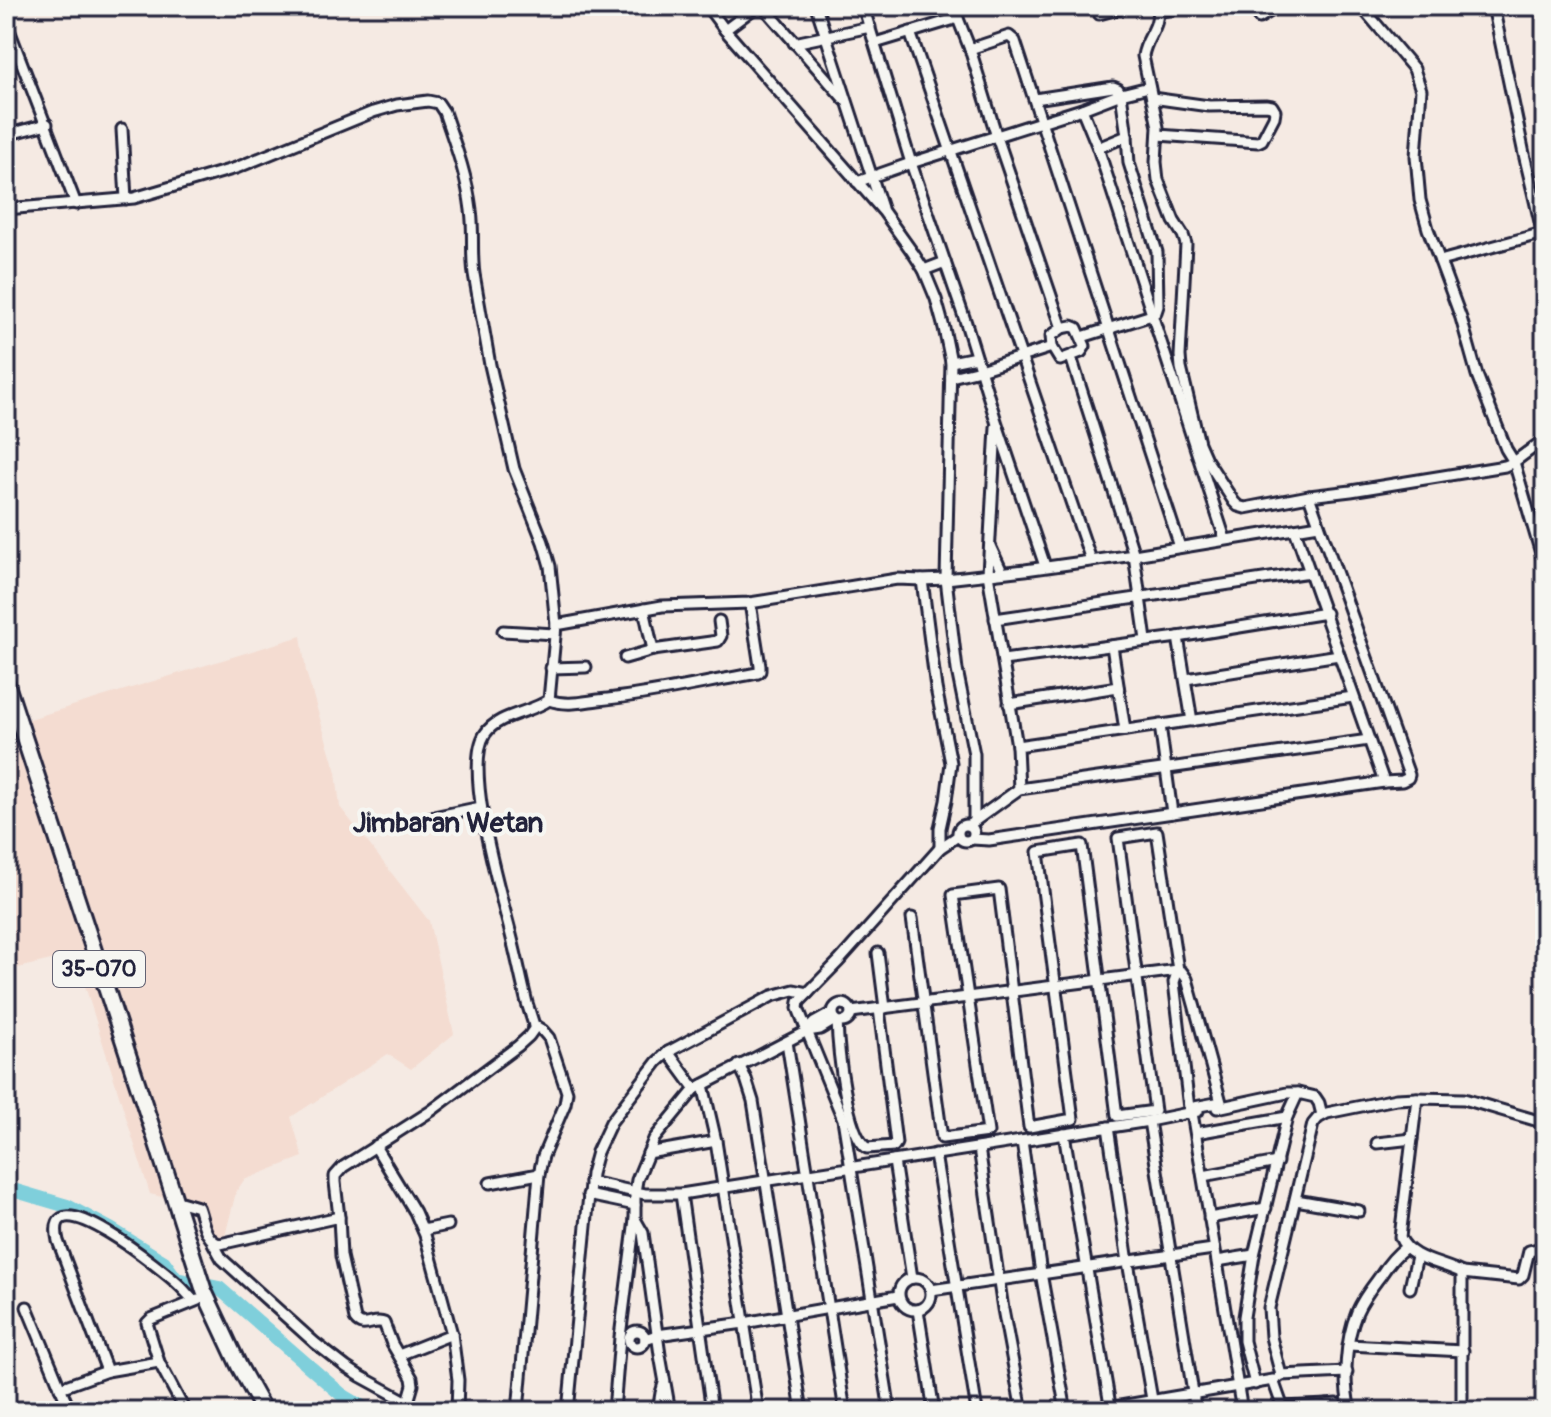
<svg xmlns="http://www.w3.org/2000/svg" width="1551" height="1417" font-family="Pangolin,sans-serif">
  <rect width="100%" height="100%" fill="#f5eae3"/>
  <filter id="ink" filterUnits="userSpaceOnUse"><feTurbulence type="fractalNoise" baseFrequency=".0125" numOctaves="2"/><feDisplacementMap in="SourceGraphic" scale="16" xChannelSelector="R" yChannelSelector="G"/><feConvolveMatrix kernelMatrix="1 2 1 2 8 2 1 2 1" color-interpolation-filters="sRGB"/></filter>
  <g filter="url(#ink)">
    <!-- built -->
    <polygon fill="#f4dcd1" points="301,636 306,672 336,772 340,807 429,921 454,1034 411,1069 388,1054 291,1117 303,1157 244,1180 236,1192 223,1244 213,1243 193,1205 150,1194 75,954 6,971 6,682 20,722"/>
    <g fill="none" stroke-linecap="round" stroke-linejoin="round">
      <!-- river -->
      <polyline stroke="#7fcfdb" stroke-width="14" points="6,1188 67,1206 112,1230 164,1262 176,1279 219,1288 342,1395 369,1411"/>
      <!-- minor casing -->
      <g stroke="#22223b" stroke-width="15">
        <g id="minor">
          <polyline points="707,6 725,30 883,211 913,253 924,270 936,299 944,328 951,362 946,579 957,670 974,754 974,821"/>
          <polyline points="763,6 845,100"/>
          <polyline points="816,6 882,208"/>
          <polyline points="863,6 911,163 966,323 996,421 1045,566"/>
          <polyline points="953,6 970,49 997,137 1062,328"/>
          <path d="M1157,6C1161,28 1146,36 1143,56L1158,127L1156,162L1158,180L1174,221L1183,235L1186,244L1180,356L1181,368L1199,443L1206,459L1234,502L1238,506L1245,508L1309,496L1351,491L1505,466L1514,462L1545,439"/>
          <polyline points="1361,6 1414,69 1421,90 1416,156 1420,200 1428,229 1461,318 1477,375 1506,449 1514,462 1545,567"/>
          <polyline points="1493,6 1524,154 1545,243"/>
          <polyline points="1158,12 1185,6"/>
          <polyline points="1099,14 1130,6"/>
          <polyline points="1259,18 1279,6"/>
          <polyline points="6,22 76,204"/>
          <polyline points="725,30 757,6"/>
          <polyline points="910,32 1091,560"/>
          <polyline points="794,43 870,27"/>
          <polyline points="875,43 958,18"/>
          <polyline points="970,49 1009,36 1015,41 1180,547"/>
          <polyline points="1152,98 1209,106 1266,105 1272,106 1275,111 1274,117 1262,140 1258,142 1158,135"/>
          <polyline points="1035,99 1113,87 1118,89 1121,94 1127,136 1129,163 1157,252 1158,306 1156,312 1152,315 1082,337"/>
          <polyline points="1082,109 1098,148 1225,539"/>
          <polyline points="122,129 126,199"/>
          <polyline points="6,135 47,124"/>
          <polyline points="1098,148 1127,136"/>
          <polyline points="857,182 911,163 1082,109 1121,94 1149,87"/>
          <path d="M6,209L134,198L236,168L373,112L397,105L428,101L438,103L444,112C455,144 467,176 471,210C474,231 471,253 474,274L490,365L514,469L543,542L550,566L556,625L549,700C531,713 498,714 485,734C462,770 503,900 513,943C518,963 522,983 527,1003L534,1025V1029L529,1036L518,1046L431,1111L343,1167L335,1176V1182L339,1217L220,1244C205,1241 203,1220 198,1207L174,1200"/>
          <polyline points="1440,261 1543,233"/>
          <polyline points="924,270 945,262"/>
          <polygon points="1072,326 1077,328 1085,346 1081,352 1060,360 1052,347 1051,336 1062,328"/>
          <polyline points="1071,357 1134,555 1146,640"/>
          <polyline points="951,362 976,357"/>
          <polyline points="951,377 980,370 1052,347"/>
          <polyline points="996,427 988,574 1017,746 1019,789"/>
          <polyline points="1295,530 1384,782"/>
          <polyline points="990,546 1002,572"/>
          <polyline points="922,580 936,688 951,763 946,801 940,828 940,848"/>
          <polyline points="644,609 653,650"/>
          <polyline points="995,619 1310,572"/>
          <polyline points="556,625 662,606 750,603 897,579 922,580 946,579 1025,570 1134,555 1319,525"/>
          <polyline points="503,631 555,634"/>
          <polyline points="1178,637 1192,721"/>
          <polyline points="1112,646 1125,730"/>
          <polyline points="625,658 653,650 718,641 721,636 719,621"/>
          <polyline points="1003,660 1178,637 1326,613"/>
          <polyline points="551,668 586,667"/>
          <polyline points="1186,679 1339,655"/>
          <path d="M549,700C566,706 582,702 598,700C652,695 705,682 758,673L760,671V666L750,603"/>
          <polyline points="1009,704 1118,687"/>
          <polyline points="1160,725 1172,813"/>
          <polyline points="1017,746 1353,697"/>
          <circle cx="966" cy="833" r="8"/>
          <polyline points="969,825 1019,789 1369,740"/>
          <polyline points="381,828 481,807"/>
          <polyline points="972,839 989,840 1384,782 1402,781 1408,778 1409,775 1309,496"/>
          <polyline points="912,918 942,1138 988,1132 953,895 999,889 1029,1127 1073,1119 1038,852 1082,845 1117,1116 1155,1111 1118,838 1157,832 1178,970 1174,982 1189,1108 1221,1102 1187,979 1182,972 1178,970"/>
          <polyline points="878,953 885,1008"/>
          <circle cx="842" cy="1013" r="9"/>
          <polyline points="851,1012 1178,970"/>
          <path d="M837,1021C838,1048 846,1134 867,1148L894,1146L896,1143L879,1009"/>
          <polyline points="807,1031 843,1119 890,1411"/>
          <polyline points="807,1031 814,1023 832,1013"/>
          <polyline points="807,1031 820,1029 835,1020"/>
          <polyline points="787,1042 845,1411"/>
          <polyline points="668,1052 695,1089"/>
          <polyline points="739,1065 746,1079 753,1101 802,1411"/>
          <polyline points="703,1085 716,1141 758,1411"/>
          <polyline points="1217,1108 1287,1093 1298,1093 1315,1097 1319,1103 1322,1115"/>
          <polyline points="1192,1113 1242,1411"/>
          <polyline points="1149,1121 1196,1411"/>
          <polyline points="1108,1127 1128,1262 1154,1411"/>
          <polyline points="1196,1133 1287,1117"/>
          <polyline points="1064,1134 1111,1411"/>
          <polyline points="1022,1141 1041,1273 1066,1411"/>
          <polyline points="1377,1143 1412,1139"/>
          <polyline points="375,1146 415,1212 425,1235 452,1334 458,1380 457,1411"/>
          <polyline points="979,1148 1003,1309 1022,1411"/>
          <polyline points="648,1153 716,1141"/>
          <polyline points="935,1154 977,1411"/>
          <polyline points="894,1161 912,1278"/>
          <polyline points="1203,1176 1277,1162"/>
          <polyline points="590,1182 645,1194 681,1194 1149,1121 1198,1111"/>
          <polyline points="490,1183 539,1174"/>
          <polyline points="681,1194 712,1411"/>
          <polyline points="588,1195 635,1205"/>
          <polyline points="1296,1200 1359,1211"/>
          <path d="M339,1217L341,1256L355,1319C363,1331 374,1318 384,1323L392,1344L412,1378L413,1385L408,1402"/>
          <polyline points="1209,1218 1266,1208"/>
          <polyline points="635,1219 643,1233 660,1355 670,1411"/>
          <polyline points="423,1230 448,1225"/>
          <polyline points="213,1243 222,1259 315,1343 346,1367 360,1376 424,1411"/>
          <polyline points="1217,1261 1254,1255"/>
          <polyline points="1462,1273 1519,1279 1523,1275 1529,1251 1542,1248 1545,1238"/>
          <circle cx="915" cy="1294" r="16"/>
          <polyline points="1410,1288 1417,1256"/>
          <polyline points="931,1290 1213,1249"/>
          <polyline points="27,1307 70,1411"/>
          <polyline points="918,1310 934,1411"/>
          <circle cx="637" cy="1339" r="8"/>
          <polyline points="645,1339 657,1335 744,1323 898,1296"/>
          <polyline points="1349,1345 1463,1351"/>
          <polyline points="399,1355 452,1334"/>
          <path d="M107,1371L58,1241C42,1171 167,1273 181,1287C186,1292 190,1297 194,1301"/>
          <polyline points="1281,1375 1271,1337 1269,1308 1313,1124 1318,1118 1327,1113 1396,1099 1417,1098"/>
          <polyline points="1279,1377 1281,1375 1347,1372"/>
          <polyline points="1255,1384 1244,1341 1244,1317 1254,1255 1287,1117 1298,1093"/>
          <polyline points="60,1388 107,1371 159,1362"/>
          <polyline points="1283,1407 1327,1405"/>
          <polyline points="1327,1408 1327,1405 1336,1404 1338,1411"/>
          <polyline points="185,1411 159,1362 147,1323 151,1319 198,1300"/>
          <polyline points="518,1411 539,1174 543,1156 565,1104 567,1092 549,1038 542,1030 534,1025"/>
          <polyline points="568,1411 591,1174 597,1152 611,1122 657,1062 668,1052 772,996 794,990 808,993"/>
          <polyline points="614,1411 620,1337 635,1219 635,1192 637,1180 654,1139 695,1089 807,1031 798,1008 799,1002 839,961 940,848 958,836"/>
          <polyline points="658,1411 661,1393 664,1383"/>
          <polyline points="1091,1411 1273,1380 1284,1411"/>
          <path d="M1350,1411C1343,1381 1345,1341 1357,1312C1363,1298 1372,1287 1381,1275C1388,1264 1395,1255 1406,1247"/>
          <path d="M1462,1411V1273C1442,1262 1409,1260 1400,1237L1417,1098L1464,1099L1545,1123"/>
        </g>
      </g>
      <!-- primary casing -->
      <g stroke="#22223b" stroke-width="20">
        <polyline id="primary" points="6,682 154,1134 204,1291 239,1366 264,1411"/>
      </g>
      <!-- minor -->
      <use href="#minor" stroke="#f6f6f2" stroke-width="9"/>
      <!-- primary -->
      <use href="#primary" stroke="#f6f6f2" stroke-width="14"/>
    </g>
  </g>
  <g text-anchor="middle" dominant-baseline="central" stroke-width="8" stroke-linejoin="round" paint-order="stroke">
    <!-- shield labels -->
    <rect fill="#f6f6f2" stroke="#626272" stroke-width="2" x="53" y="951" width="92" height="36" rx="6"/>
    <g font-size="22" font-weight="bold" fill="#22223b">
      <text x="99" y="969">35-070</text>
    </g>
    <!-- quarter labels -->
    <g font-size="28" font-weight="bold" fill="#22223b" stroke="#f6f6f2">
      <text x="448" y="823">Jimbaran Wetan</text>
    </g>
  </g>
  <!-- margin -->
  <rect width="1551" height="1417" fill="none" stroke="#f6f6f2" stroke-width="32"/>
  <rect x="16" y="16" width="1519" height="1385" fill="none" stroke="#22223b" stroke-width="3" filter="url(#ink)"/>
</svg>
